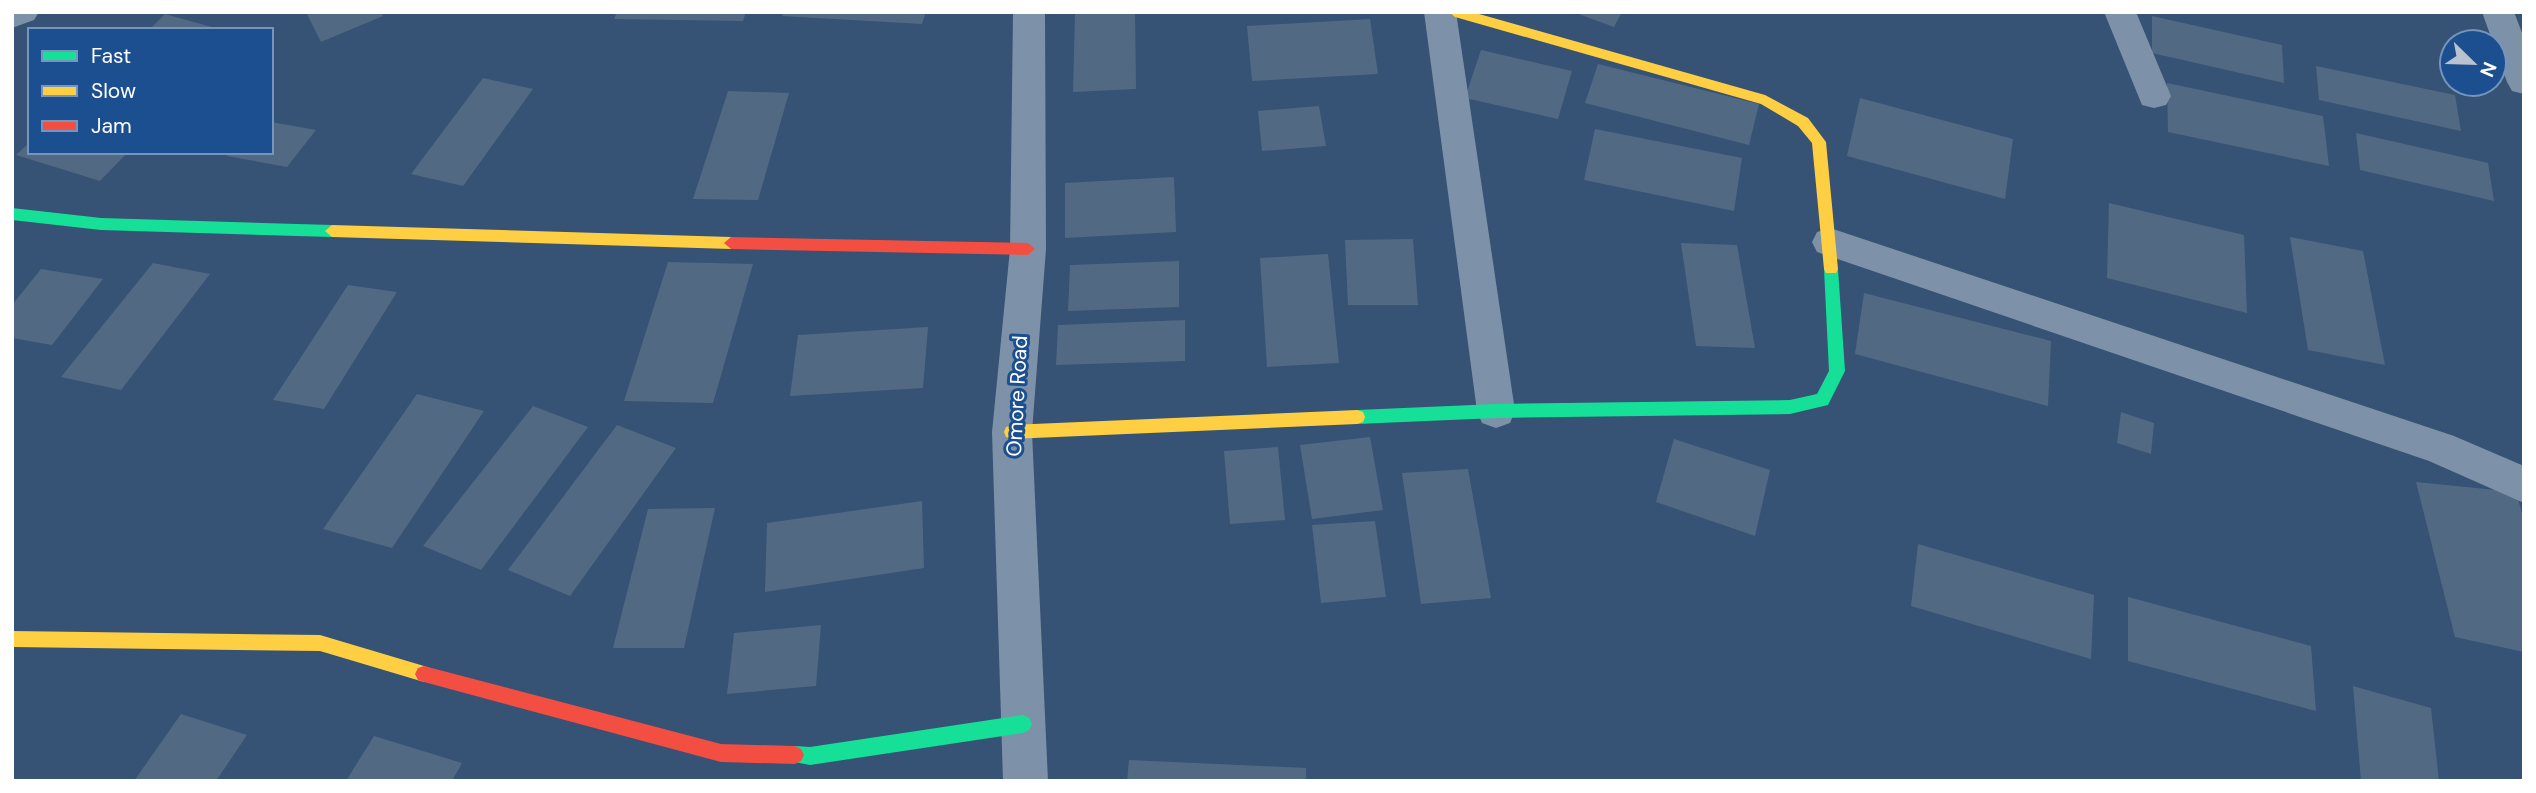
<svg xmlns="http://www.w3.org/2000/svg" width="2536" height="793" font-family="'DM Sans',sans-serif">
  <rect width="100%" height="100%" fill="#365274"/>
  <!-- building -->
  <g fill="#526984">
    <polygon points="306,12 381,12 383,16 321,42"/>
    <polygon points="617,12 746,12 743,21 614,19"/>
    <polygon points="784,12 926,12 922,24 782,16"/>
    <polygon points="1075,12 1135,12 1136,89 1073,92"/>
    <polygon points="1573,12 1622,12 1614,27"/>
    <polygon points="165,14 219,29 218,30 149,30"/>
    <polygon points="2152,16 2282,45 2284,83 2152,53"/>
    <polygon points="1370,19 1378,74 1252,81 1247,26"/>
    <polygon points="1481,50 1572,71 1558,119 1465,98"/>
    <polygon points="1598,64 1759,104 1749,145 1585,103"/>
    <polygon points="2316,66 2455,95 2461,131 2319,100"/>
    <polygon points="483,78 533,89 463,186 411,174"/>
    <polygon points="2167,83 2323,116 2329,166 2168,132"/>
    <polygon points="728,91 789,93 758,200 693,199"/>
    <polygon points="1860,98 2013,139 2005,199 1847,156"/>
    <polygon points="1319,106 1326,146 1262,151 1258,111"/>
    <polygon points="271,122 316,130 287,167 227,156 230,152 271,152"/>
    <polygon points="1595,129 1742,158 1734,211 1584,180"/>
    <polygon points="2356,133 2488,163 2494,201 2360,170"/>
    <polygon points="30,142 30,152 128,152 100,181 16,155"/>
    <polygon points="1174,177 1176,232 1065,238 1065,183"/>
    <polygon points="2109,203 2244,235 2247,313 2107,278"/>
    <polygon points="2290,237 2363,251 2385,365 2308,350"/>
    <polygon points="1413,239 1418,305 1348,305 1345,240"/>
    <polygon points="1681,243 1737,245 1755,348 1696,346"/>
    <polygon points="1328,254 1339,363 1267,367 1260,258"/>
    <polygon points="1179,261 1179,307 1068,311 1070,265"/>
    <polygon points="668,262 753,264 713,403 624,401"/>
    <polygon points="153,263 210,274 121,390 61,377"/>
    <polygon points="41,269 103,279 52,345 12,338 12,305"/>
    <polygon points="348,285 397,292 324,409 273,400"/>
    <polygon points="1864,293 2051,341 2048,406 1855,354"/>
    <polygon points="1185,320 1185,361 1056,365 1058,325"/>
    <polygon points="928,327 923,388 790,396 798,335"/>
    <polygon points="417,394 484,411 392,548 323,529"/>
    <polygon points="533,406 588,427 481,570 423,546"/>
    <polygon points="2121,412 2154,423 2151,454 2117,443"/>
    <polygon points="617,425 676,448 570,596 508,570"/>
    <polygon points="1370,437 1383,510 1312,519 1300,445"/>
    <polygon points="1674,439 1770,470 1755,536 1656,502"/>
    <polygon points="1278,447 1285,520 1230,524 1224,451"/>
    <polygon points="1468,469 1491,598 1421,604 1402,473"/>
    <polygon points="2416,482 2516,492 2524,520 2524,652 2455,637"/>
    <polygon points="922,501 924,568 765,592 767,523"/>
    <polygon points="715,508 684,648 613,648 648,509"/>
    <polygon points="1375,521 1386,597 1321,603 1312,525"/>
    <polygon points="1918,544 2094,595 2091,659 1911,606"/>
    <polygon points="2128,597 2311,646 2316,711 2128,661"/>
    <polygon points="821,625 816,686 727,694 734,633"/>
    <polygon points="2353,686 2431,708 2439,781 2361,781"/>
    <polygon points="181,714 247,735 216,781 134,781"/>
    <polygon points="374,736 462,763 452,781 346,781"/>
    <polygon points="1129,760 1306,768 1306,781 1127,781"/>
  </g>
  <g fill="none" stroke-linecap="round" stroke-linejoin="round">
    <!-- street -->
    <g fill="#7d92a8" fill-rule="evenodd">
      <polygon points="12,12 39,12 34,20 12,28"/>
      <polygon points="1013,12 1045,12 1046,249 1032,432 1048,781 1003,781 992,432 1010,249"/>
      <polygon points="1424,12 1456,12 1515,411 1510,423 1496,428 1482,423 1477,411"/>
      <polygon points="2104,12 2136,12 2171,96 2166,105 2154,108 2142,105"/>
      <polygon points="2482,12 2514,12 2524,38 2524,94 2512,91 2507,82"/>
      <polygon points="1830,228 2454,436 2524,466 2524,503 2429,461 1817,252 1812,242 1817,232"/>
    </g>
    <!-- fast -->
    <g fill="#16e098" fill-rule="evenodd">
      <polygon points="12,208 101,218 332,225 339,231 332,237 101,230 12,220"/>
      <polygon points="1831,263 1838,269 1845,371 1828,405 1790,414 1496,418 1357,424 1351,422 1349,417 1351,412 1357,410 1496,404 1790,400 1817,394 1829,371 1824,269"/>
      <polygon points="1023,715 1029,718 1032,724 1029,730 1023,733 810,765 789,761 786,755 789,749 795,746 810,747"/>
    </g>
    <!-- slow -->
    <g fill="#ffcf43" fill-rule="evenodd">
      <polygon points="1449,12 1472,12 1765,95 1808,118 1826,142 1838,269 1836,273 1826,273 1824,269 1812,143 1798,126 1761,104 1455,17"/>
      <polygon points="332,225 731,237 738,243 731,249 332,237 325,231"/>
      <polygon points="1357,410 1363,412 1365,417 1363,422 1357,424 1012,439 1006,437 1004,432 1006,427 1012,425"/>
      <polygon points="12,631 320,635 424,666 430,668 433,674 430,680 424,682 320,651 12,647"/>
    </g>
    <!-- jam -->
    <g fill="#f24e42" fill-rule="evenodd">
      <polygon points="731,237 1028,243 1035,249 1028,255 731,249 724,243"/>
      <polygon points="424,666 721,744 795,746 801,749 804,755 801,761 795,764 721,762 424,682 418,680 415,674 418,668"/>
    </g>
  </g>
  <g text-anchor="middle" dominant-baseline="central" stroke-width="6" stroke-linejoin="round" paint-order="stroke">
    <!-- street labels -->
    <g font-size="21" fill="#fff" stroke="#1b4f8f">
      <text transform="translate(1017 396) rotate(-87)">Omore Road</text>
    </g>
  </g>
  <!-- border -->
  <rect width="2536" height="793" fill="none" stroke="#ffffff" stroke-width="28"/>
  <!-- legend -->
  <rect x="28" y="28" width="245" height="126" fill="#1b4f8f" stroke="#7695bc" stroke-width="2"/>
  <rect x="42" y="51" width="35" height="10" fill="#16e098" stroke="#7695bc" stroke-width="2"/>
  <text x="91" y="63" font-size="21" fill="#ffffff">Fast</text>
  <rect x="42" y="86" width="35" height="10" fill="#ffcf43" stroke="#7695bc" stroke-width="2"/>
  <text x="91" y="98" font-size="21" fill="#ffffff">Slow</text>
  <rect x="42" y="121" width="35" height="10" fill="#f24e42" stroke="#7695bc" stroke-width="2"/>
  <text x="91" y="133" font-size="21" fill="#ffffff">Jam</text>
  <!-- north arrow -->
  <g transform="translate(2473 63) rotate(113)"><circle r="33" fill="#1b4f8f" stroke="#7695bc" stroke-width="2"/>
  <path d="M0-5L12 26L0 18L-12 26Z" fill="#b9c2ce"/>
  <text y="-10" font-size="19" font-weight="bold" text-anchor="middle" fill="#ffffff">N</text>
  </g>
</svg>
